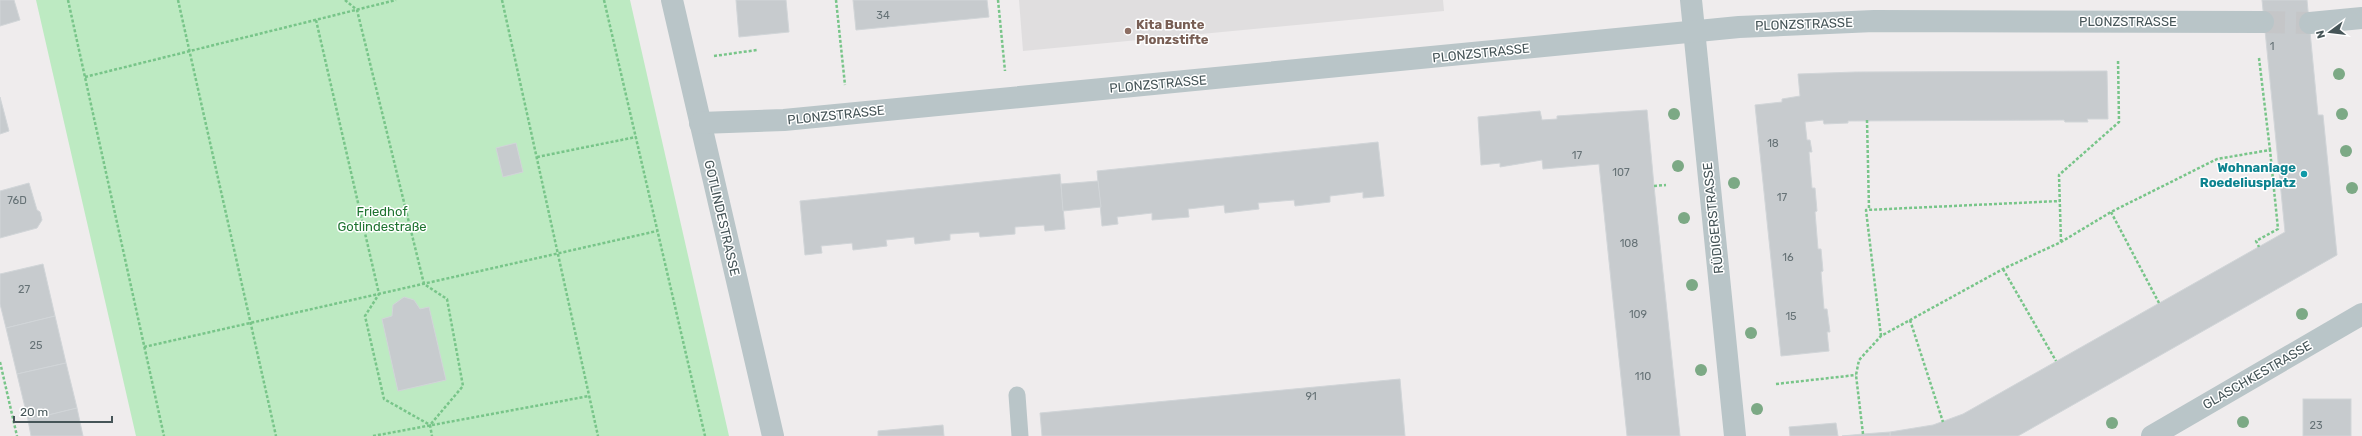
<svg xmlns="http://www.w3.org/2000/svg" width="2362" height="436" font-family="Rubik,sans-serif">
  <rect width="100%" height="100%" fill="#efeced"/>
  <!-- education -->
  <polygon fill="#e0dedf" points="1019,0 1443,0 1444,11 1023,51"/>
  <!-- green -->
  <polygon fill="#bdeac2" points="36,0 630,0 729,436 136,436"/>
  <!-- building -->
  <g fill="#c7cbce" stroke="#d1d5d8">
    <polygon points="0,0 14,0 20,20 0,26"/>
    <polygon points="736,0 786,0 789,32 739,37"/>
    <polygon points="853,0 987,0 989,17 856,30"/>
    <polygon points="2262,0 2307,0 2318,115 2323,115 2337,255 2018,436 1890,436 1890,432 1933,425 1963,414 2285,232"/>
    <polygon points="2107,71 2108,119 2087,119 2088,122 2065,122 2064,120 1848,121 1848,123 1824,124 1823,120 1805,122 1807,140 1810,140 1812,152 1809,152 1812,188 1815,188 1817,211 1815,212 1818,249 1821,249 1823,271 1821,272 1824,309 1827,309 1830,332 1827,332 1829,351 1781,356 1755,105 1782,102 1782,99 1800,96 1798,74 1856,72"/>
    <polygon points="0,97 9,131 0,134"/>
    <polygon points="1647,110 1654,186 1680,436 1627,436 1599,164 1543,169 1542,160 1500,167 1500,163 1481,165 1478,117 1540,111 1542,120 1557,119 1557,116"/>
    <polygon points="1378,142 1384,196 1363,198 1363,192 1330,196 1330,202 1295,206 1294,200 1258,203 1259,209 1225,213 1224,205 1188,209 1189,217 1152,220 1152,213 1117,217 1118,224 1102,226 1097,171"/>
    <polygon points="516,143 523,172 503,177 496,148"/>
    <polygon points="1060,174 1065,229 1045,231 1044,225 1015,227 1015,234 980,237 979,232 950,234 950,240 915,244 914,237 886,240 887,246 853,250 852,243 821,246 822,253 805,255 800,201"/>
    <polygon points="1098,181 1101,207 1063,211 1061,184"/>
    <polygon points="29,183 37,210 40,212 42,220 37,228 0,238 0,191"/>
    <polygon points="43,264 55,316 6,328 0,304 0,274"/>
    <polygon points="404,297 414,300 420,309 429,307 446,380 398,391 382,319 392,316 393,305"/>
    <polygon points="55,316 66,363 17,374 6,328"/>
    <polygon points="66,363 77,408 28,420 17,374"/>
    <polygon points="1400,379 1405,436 1042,436 1040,413"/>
    <rect x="2303" y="399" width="48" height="37"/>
    <polygon points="77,408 83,436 31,436 28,420"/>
    <polygon points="1836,423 1838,436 1790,436 1789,427"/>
    <polygon points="943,425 944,436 878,436 878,431"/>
    <polygon points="1890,432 1890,436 1842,436 1863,434"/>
  </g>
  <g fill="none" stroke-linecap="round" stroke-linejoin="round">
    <!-- minor-tunnel -->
    <polyline stroke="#c5c6c8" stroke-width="22" stroke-dasharray="22 11" stroke-linecap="butt" points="2263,22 2310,23"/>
    <!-- path -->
    <g stroke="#78c589" stroke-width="2.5" stroke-dasharray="3 2" stroke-linecap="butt">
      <polyline points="68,0 164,436"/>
      <polyline points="178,0 276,436"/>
      <polyline points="345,0 357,10 424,284 447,299 463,386 430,425"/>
      <polyline points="502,0 598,436"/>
      <polyline points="604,0 705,436"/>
      <polyline points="836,0 845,85"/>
      <polyline points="998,0 1005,71"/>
      <polyline points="316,20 379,294 365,316 384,399 430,425 432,436"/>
      <polyline points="714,56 757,50"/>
      <polyline points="2259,58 2270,150"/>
      <polyline points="85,77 396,0"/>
      <polyline points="1867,120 1869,209"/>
      <polyline points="537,157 636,137"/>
      <polyline points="1654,186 1666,185"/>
      <polyline points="2111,212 2159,303"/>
      <polyline points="2061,242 2059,175 2119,122 2118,59"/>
      <polyline points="2003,269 2056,361"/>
      <polyline points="1910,320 1943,422"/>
      <polyline points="1881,336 1866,210 2060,201"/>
      <polyline points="144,347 657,231"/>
      <polyline points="0,362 17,436"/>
      <polyline points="1776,384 1856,375"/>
      <polyline points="1863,434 1856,375 1859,360 1881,336 2003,269 2061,242 2111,212 2217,159 2270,150 2278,229 2256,241 2259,247"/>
      <polyline points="373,436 589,396"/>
    </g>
    <!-- service -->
    <polyline stroke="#b9c5c8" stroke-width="17" points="1017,395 1020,436"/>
    <!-- minor -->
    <g stroke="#b9c5c8" stroke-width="22">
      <polyline points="672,0 773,436"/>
      <polyline points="1691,0 1735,436"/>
      <polyline points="2310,23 2362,18"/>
      <polyline points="700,123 784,120 1739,27 1874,21 2263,22"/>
      <polyline points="2152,436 2362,314"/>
    </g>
  </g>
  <!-- trees -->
  <g fill="#7ca985">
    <circle cx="2339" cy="74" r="6"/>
    <circle cx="1674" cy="114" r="6"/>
    <circle cx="2342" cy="114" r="6"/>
    <circle cx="2346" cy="151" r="6"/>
    <circle cx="1678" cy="166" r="6"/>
    <circle cx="1734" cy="183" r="6"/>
    <circle cx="2352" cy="188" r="6"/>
    <circle cx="1684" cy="218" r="6"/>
    <circle cx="1692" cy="285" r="6"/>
    <circle cx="2302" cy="314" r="6"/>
    <circle cx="1751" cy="333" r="6"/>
    <circle cx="1701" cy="370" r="6"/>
    <circle cx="1757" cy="409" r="6"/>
    <circle cx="2243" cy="422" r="6"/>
    <circle cx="2112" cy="423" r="6"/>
  </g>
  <!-- markers -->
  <circle fill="#8d6e63" stroke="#fff" stroke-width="1.5" cx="1128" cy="31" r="4"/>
  <circle fill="#0f9aa8" stroke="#fff" stroke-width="1.5" cx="2304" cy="174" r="4"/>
  <g text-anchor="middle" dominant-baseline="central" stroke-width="3" stroke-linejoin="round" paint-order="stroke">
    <!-- number labels -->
    <g font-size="11" fill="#667276">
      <text x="883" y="15">34</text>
      <text x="2272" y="46">1</text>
      <text x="1773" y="143">18</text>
      <text x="1577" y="155">17</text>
      <text x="1621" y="172">107</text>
      <text x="1782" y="197">17</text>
      <text x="17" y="200">76D</text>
      <text x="1629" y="243">108</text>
      <text x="1788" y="257">16</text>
      <text x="24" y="289">27</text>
      <text x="1638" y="314">109</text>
      <text x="1791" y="316">15</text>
      <text x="36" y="345">25</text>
      <text x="1643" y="376">110</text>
      <text x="1311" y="396">91</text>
      <text x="2316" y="425">23</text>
    </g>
    <!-- street labels -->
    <g font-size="13" fill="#465558" stroke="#fff">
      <text x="2128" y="21">PLONZSTRASSE</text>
      <text transform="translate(1804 24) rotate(-2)">PLONZSTRASSE</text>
      <text transform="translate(1481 53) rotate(-6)">PLONZSTRASSE</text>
      <text transform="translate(1158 84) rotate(-5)">PLONZSTRASSE</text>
      <text transform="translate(836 115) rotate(-6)">PLONZSTRASSE</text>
      <text transform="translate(722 218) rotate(77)">GOTLINDESTRASSE</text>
      <text transform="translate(1713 218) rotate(-96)">RÜDIGERSTRASSE</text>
      <text transform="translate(2257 375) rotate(-30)">GLASCHKESTRASSE</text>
    </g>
    <!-- education labels -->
    <g font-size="13" font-weight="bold" fill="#785e54" stroke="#fff" text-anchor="start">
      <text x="1136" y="24">Kita Bunte<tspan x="1136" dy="15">Plonzstifte</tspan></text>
    </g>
    <!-- culture labels -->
    <g font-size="13" font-weight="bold" fill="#0d838f" stroke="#fff" text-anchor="end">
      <text x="2296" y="167">Wohnanlage<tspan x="2296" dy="15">Roedeliusplatz</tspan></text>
    </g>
    <!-- park labels -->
    <g font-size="13" fill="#1e7330" stroke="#fff">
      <text x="382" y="211">Friedhof<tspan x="382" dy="15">Gotlindestraße</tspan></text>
    </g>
  </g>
  <!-- north arrow -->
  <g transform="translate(2330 32) rotate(255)" stroke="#ffffff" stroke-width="3" paint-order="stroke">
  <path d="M0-3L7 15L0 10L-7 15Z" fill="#465558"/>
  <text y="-6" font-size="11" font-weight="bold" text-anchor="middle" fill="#465558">N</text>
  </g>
  <!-- scale -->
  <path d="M14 416v6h98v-6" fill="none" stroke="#465558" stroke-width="2"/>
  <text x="20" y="416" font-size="12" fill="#465558" stroke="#ffffff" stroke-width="3" paint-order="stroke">20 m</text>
</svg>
